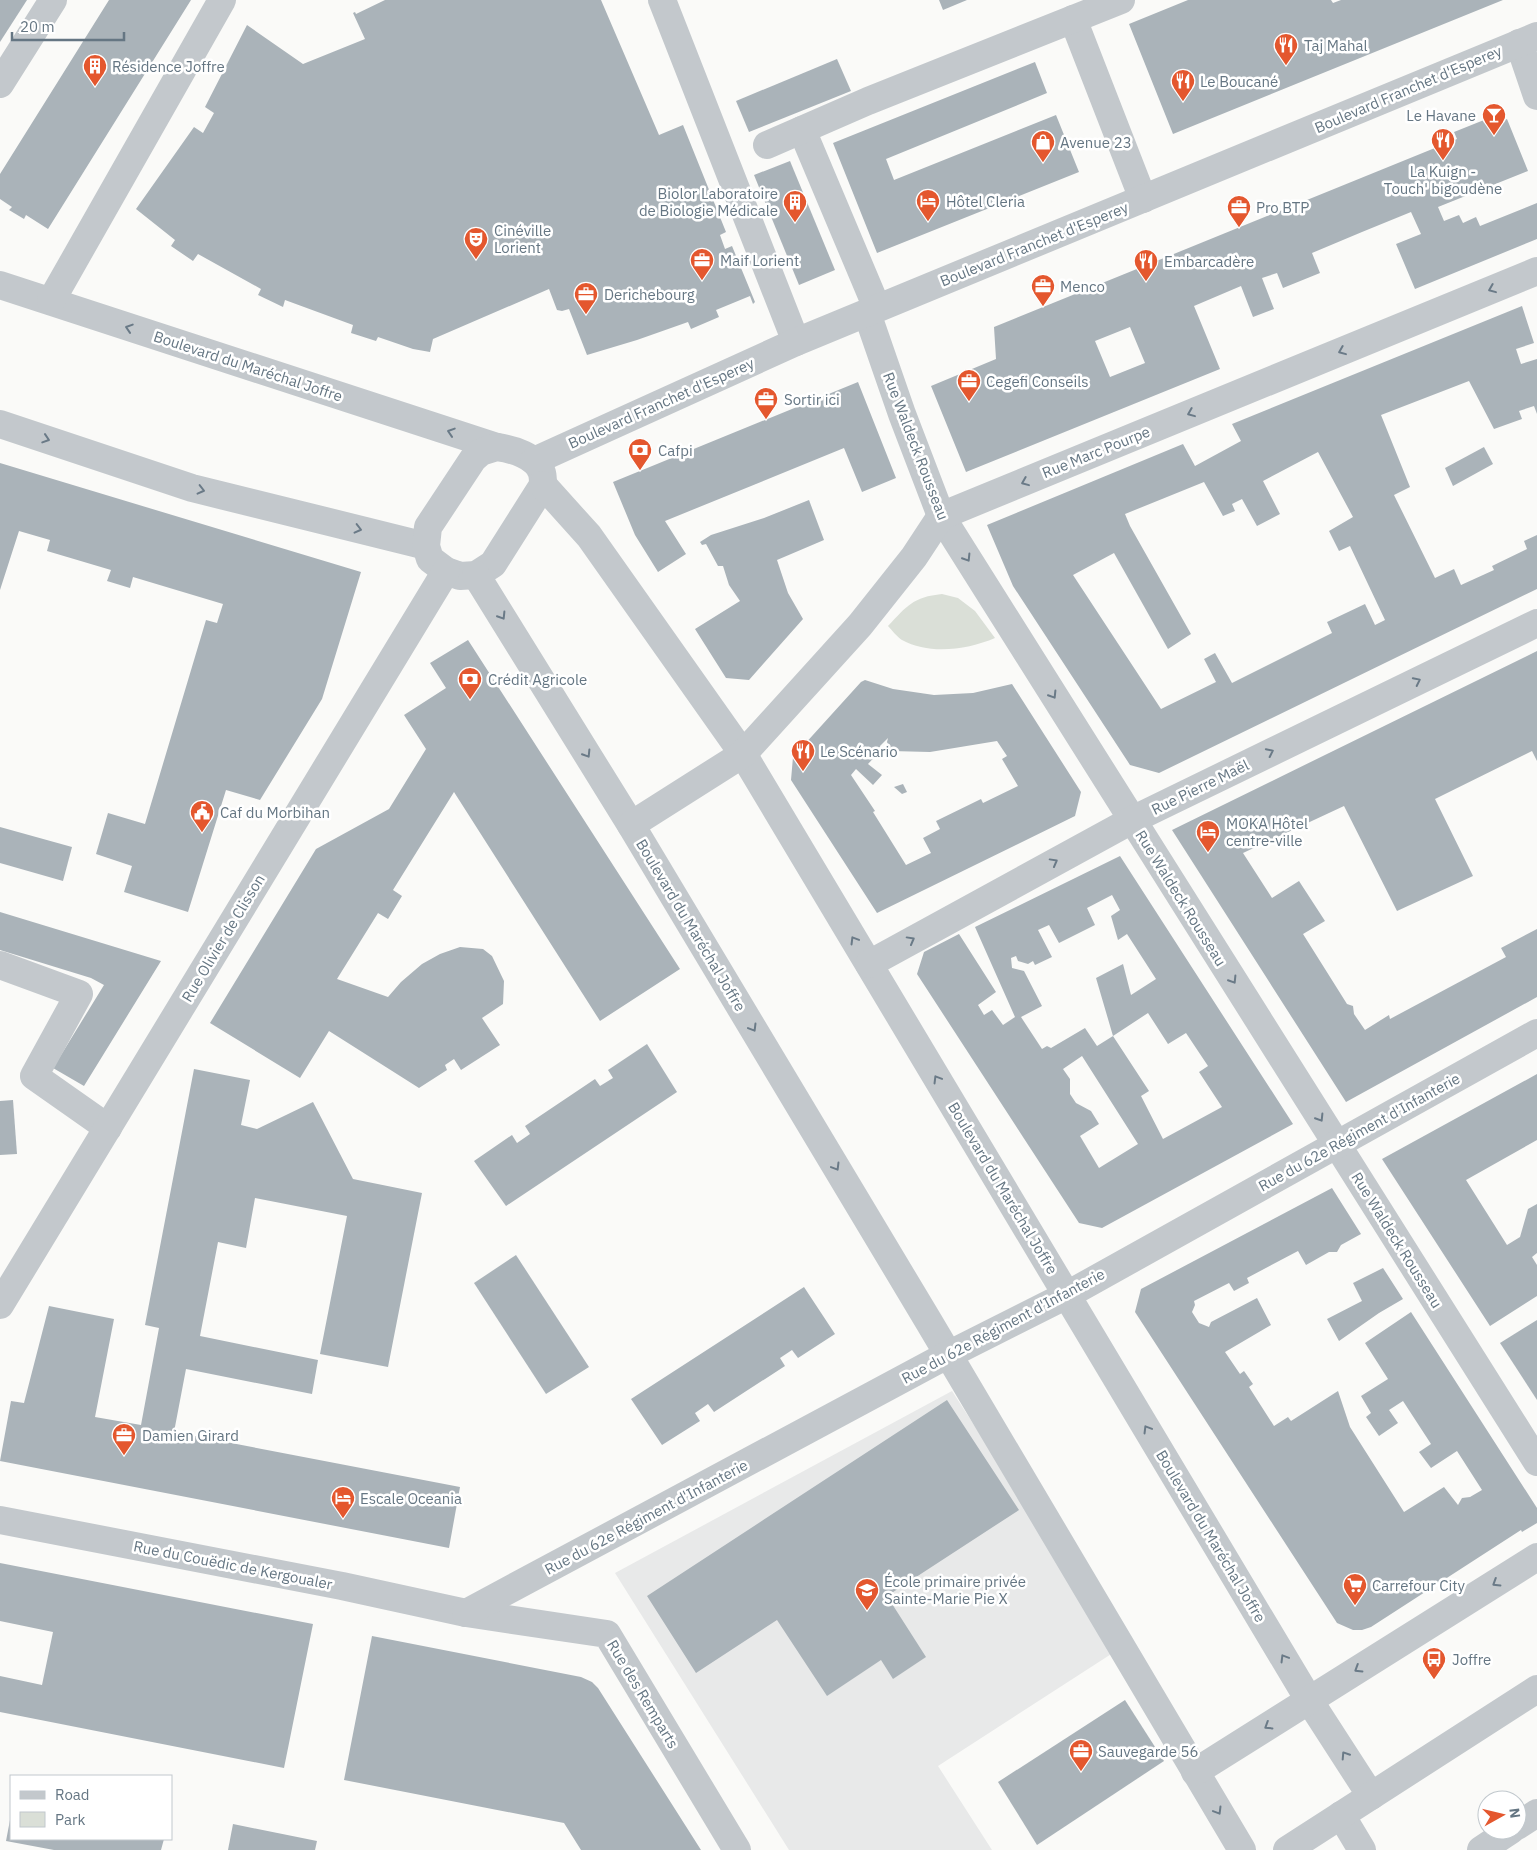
<svg xmlns="http://www.w3.org/2000/svg" width="1537" height="1850" font-family="'IBM Plex Sans',sans-serif">
  <rect width="100%" height="100%" fill="#fafaf8"/>
  <!-- built -->
  <polygon fill="#e8e9e9" points="952,1391 1119,1649 938,1766 992,1850 789,1850 615,1573"/>
  <!-- green -->
  <path fill="#dadfd7" d="M942,594L958,598L975,611L995,638C967,650 929,655 902,640C897,637 892,630 888,626C907,606 913,597 942,594Z"/>
  <!-- building -->
  <g fill="#aab3b9" fill-rule="evenodd">
    <polygon points="0,0 27,0 0,42"/>
    <polygon points="109,0 191,0 48,229 26,215 24,219 9,210 12,207 0,199 0,174"/>
    <polygon points="385,0 601,0 659,135 683,125 726,232 720,235 725,249 732,246 755,302 753,304 750,296 716,310 719,317 691,329 688,322 637,340 587,355 569,309 562,311 557,310 549,289 433,339 430,352 413,349 378,337 376,341 351,333 353,325 285,300 283,307 258,295 261,289 198,254 193,261 171,246 175,240 136,209 194,127 203,133 214,113 205,107 247,25 303,64 365,39 353,13 355,12 356,14"/>
    <polygon points="939,0 967,0 943,10"/>
    <polygon points="1188,0 1331,0 1333,3 1341,0 1503,0 1173,134 1129,24"/>
    <polygon points="837,59 851,91 749,132 736,101"/>
    <polygon points="1035,62 1047,93 886,159 894,180 1056,115 1079,172 877,253 833,143"/>
    <path d="M1494,116L1497,123L1507,119L1528,171L1438,207L1444,221L1459,215L1463,223L1476,217L1480,226L1537,203V239L1415,289L1396,244L1421,234L1411,212L1362,232L1312,253L1320,273L1283,288L1277,273L1262,278L1274,309L1253,317L1241,286L1194,306L1220,369L966,472L931,386L996,359L994,327L1457,139L1454,132ZM1130,327L1145,363L1110,377L1095,341Z"/>
    <polygon points="790,161 835,270 799,285 754,175"/>
    <path d="M1522,306L1534,343L1516,349L1521,364L1537,359V414L1534,406L1519,411L1522,419L1494,429L1469,381L1381,415L1410,487L1394,495L1435,578L1454,569L1461,585L1494,570L1492,566L1527,549L1524,541L1537,535V589L1159,773L1130,765L1013,586L987,525L1183,444L1195,466L1241,441L1232,424ZM1318,452L1353,517L1329,531L1339,551L1350,546L1385,620L1375,625L1365,604L1327,622L1332,633L1232,683L1215,653L1204,659L1216,682L1161,709L1073,575L1114,553L1168,649L1191,634L1130,526L1125,514L1204,482L1223,516L1235,511L1232,504L1242,499L1257,526L1280,514L1263,481Z"/>
    <polygon points="858,382 896,478 862,492 844,448 665,521 686,554 658,572 635,535 613,482"/>
    <polygon points="1484,447 1493,464 1453,486 1445,468"/>
    <polygon points="0,463 361,572 322,699 260,800 226,790 188,912 124,892 132,866 96,854 108,813 145,824 206,620 217,623 223,604 133,577 130,588 107,581 111,570 47,551 50,540 19,531 0,590"/>
    <polygon points="809,500 824,540 777,560 788,593 803,619 749,680 726,678 695,629 740,601 729,585 723,566 718,566 706,544 702,545 700,542 711,535 764,518"/>
    <polygon points="468,640 680,969 600,1021 454,792 393,890 402,896 388,919 378,913 337,979 388,997 401,982 422,964 440,954 460,947 483,949 492,956 504,981 503,1004 482,1018 500,1045 461,1070 454,1059 445,1065 447,1070 419,1088 329,1031 300,1078 210,1023 316,849 389,809 426,749 404,715 446,688 430,663"/>
    <polygon points="1537,651 1537,761 1532,751 1435,799 1473,876 1397,911 1344,806 1243,853 1272,898 1299,881 1325,921 1303,934 1347,1004 1353,1006 1354,1014 1365,1030 1389,1015 1390,1019 1506,957 1501,948 1537,929 1537,997 1346,1102 1172,830"/>
    <path d="M865,680L893,689L934,695L973,693L1012,684L1081,792L1075,816L877,913L791,780L793,757L861,682ZM888,738L887,742L891,751L930,752L997,741L1007,756L1002,759L1018,786L983,803L981,799L936,821L940,829L923,838L931,853L906,865L873,812L875,811L851,775L856,769L873,785L882,775L868,764L881,750L880,746Z"/>
    <polygon points="903,784 907,792 902,794 894,787"/>
    <polygon points="0,827 72,847 63,881 0,863"/>
    <path d="M1120,856L1293,1124L1102,1228L1079,1223L917,974L924,952L959,934L996,992L978,1005L984,1015L992,1010L1003,1025L1015,1017L975,927ZM1112,895L1120,910L1111,916L1118,940L1127,934L1156,979L1131,995L1123,964L1096,978L1113,1036L1148,1013L1168,1044L1186,1033L1208,1066L1199,1072L1222,1107L1163,1139L1141,1096L1149,1091L1113,1036L1097,1046L1085,1028L1051,1048L1047,1046L1042,1049L1021,1017L1042,1006L1024,971L1012,968L1011,958L1016,956L1018,961L1028,964L1033,961L1035,965L1052,957L1038,930L1049,925L1059,943L1095,925L1087,908ZM1082,1056L1138,1144L1099,1168L1080,1136L1099,1124L1091,1111L1076,1103L1070,1094V1079L1063,1069Z"/>
    <polygon points="0,912 161,961 84,1086 53,1068 104,985 91,978 0,950"/>
    <polygon points="647,1044 677,1092 506,1206 474,1161 512,1135 517,1143 530,1134 525,1126 595,1079 600,1086 613,1078 608,1070"/>
    <polygon points="194,1069 250,1080 241,1125 257,1129 313,1102 353,1179 422,1193 388,1367 320,1354 347,1216 255,1198 246,1248 218,1242 200,1336 318,1360 312,1394 186,1369 174,1432 460,1487 449,1548 0,1461 11,1401 24,1403 49,1306 114,1319 95,1417 141,1425 159,1328 145,1325"/>
    <polygon points="1537,1074 1537,1140 1466,1180 1507,1245 1520,1237 1528,1209 1537,1204 1537,1253 1532,1257 1537,1265 1537,1296 1490,1326 1382,1159"/>
    <polygon points="13,1100 17,1154 0,1155 0,1101"/>
    <polygon points="1332,1188 1361,1234 1341,1245 1337,1252 1329,1252 1306,1265 1298,1251 1247,1278 1249,1283 1234,1291 1229,1283 1194,1301 1195,1305 1192,1312 1199,1323 1209,1327 1211,1322 1257,1298 1271,1325 1225,1352 1240,1374 1244,1371 1253,1384 1249,1387 1274,1426 1288,1417 1291,1421 1338,1391 1350,1427 1404,1512 1444,1487 1458,1505 1462,1498 1470,1497 1482,1490 1457,1451 1431,1468 1419,1452 1431,1444 1403,1401 1389,1410 1398,1423 1379,1436 1366,1417 1371,1413 1361,1396 1388,1379 1365,1343 1411,1312 1537,1508 1537,1523 1522,1532 1521,1530 1371,1627 1362,1630 1353,1630 1337,1623 1135,1312 1141,1289"/>
    <polygon points="516,1255 589,1367 546,1394 474,1283"/>
    <polygon points="1383,1268 1403,1299 1379,1313 1339,1341 1327,1319 1362,1301 1353,1283"/>
    <polygon points="804,1287 835,1334 798,1358 792,1350 780,1358 785,1366 714,1412 708,1404 695,1413 700,1421 662,1445 631,1399"/>
    <polygon points="1537,1320 1537,1400 1500,1343"/>
    <polygon points="947,1400 1019,1510 887,1596 926,1657 893,1679 881,1660 827,1696 777,1620 696,1673 647,1596"/>
    <polygon points="0,1563 313,1624 284,1768 0,1712 0,1676 42,1685 53,1632 0,1621"/>
    <polygon points="372,1636 581,1677 592,1682 598,1688 701,1850 581,1850 564,1823 344,1780"/>
    <polygon points="1125,1700 1164,1761 1037,1845 998,1782"/>
    <polygon points="10,1820 11,1839 164,1839 161,1850 54,1850 6,1841"/>
    <polygon points="233,1824 317,1841 315,1850 228,1850"/>
  </g>
  <g fill="none" stroke-linecap="round" stroke-linejoin="round">
    <!-- minor -->
    <g stroke="#c3c8cc" stroke-width="28">
      <polyline points="662,0 796,342"/>
      <polyline points="1073,19 1143,199"/>
      <polyline points="1519,43 1537,96"/>
      <polyline points="0,84 53,0"/>
      <polyline points="802,130 877,308"/>
      <polyline points="767,145 868,101 1121,0"/>
      <polyline points="0,285 497,447"/>
      <polyline points="51,301 222,0"/>
      <polyline points="867,313 902,414 941,516 1537,1462"/>
      <polyline points="0,424 192,488 426,546"/>
      <path d="M497,447C512,449 537,456 542,473C543,477 543,481 543,485L493,564L476,575L460,576L446,571L430,559L426,546L428,527L473,459L481,452Z"/>
      <polyline points="534,461 796,342 1537,36"/>
      <polyline points="543,485 589,536 743,754 1309,1700 1371,1796"/>
      <polyline points="476,575 631,825 929,1322 1242,1850"/>
      <polyline points="631,825 743,754 860,625 914,557 941,516 1537,271"/>
      <polyline points="869,964 1132,820 1537,623"/>
      <polyline points="0,965 79,994 34,1076 108,1128"/>
      <polyline points="0,1305 446,571"/>
      <polyline points="0,1520 342,1586 466,1613 607,1634 737,1850"/>
      <polyline points="466,1613 936,1361 1067,1295 1537,1033"/>
      <polyline points="1195,1772 1537,1557"/>
      <polyline points="1341,1815 1362,1850"/>
      <polyline points="1517,1826 1537,1813"/>
      <polyline points="1287,1850 1537,1689"/>
      <polyline points="1481,1850 1511,1830"/>
    </g>
  </g>
  <!-- one-way arrows -->
  <defs><path id="oneway-chevron" d="M-2-3.5L2.5 0L-2 3.5" fill="none" stroke-width="1.6" stroke-linecap="round" stroke-linejoin="round" transform="scale(1.25)"/></defs>
  <g stroke="#6a7a87">
    <use href="#oneway-chevron" transform="translate(1492 289) rotate(158)"/>
    <use href="#oneway-chevron" transform="translate(129 328) rotate(-162)"/>
    <use href="#oneway-chevron" transform="translate(1342 351) rotate(158)"/>
    <use href="#oneway-chevron" transform="translate(1191 413) rotate(158)"/>
    <use href="#oneway-chevron" transform="translate(451 432) rotate(-162)"/>
    <use href="#oneway-chevron" transform="translate(46 439) rotate(18)"/>
    <use href="#oneway-chevron" transform="translate(1025 482) rotate(158)"/>
    <use href="#oneway-chevron" transform="translate(201 490) rotate(14)"/>
    <use href="#oneway-chevron" transform="translate(358 529) rotate(14)"/>
    <use href="#oneway-chevron" transform="translate(967 558) rotate(58)"/>
    <use href="#oneway-chevron" transform="translate(502 616) rotate(58)"/>
    <use href="#oneway-chevron" transform="translate(1417 681) rotate(-26)"/>
    <use href="#oneway-chevron" transform="translate(1053 695) rotate(58)"/>
    <use href="#oneway-chevron" transform="translate(1270 752) rotate(-26)"/>
    <use href="#oneway-chevron" transform="translate(587 754) rotate(58)"/>
    <use href="#oneway-chevron" transform="translate(1054 862) rotate(-29)"/>
    <use href="#oneway-chevron" transform="translate(854 940) rotate(-121)"/>
    <use href="#oneway-chevron" transform="translate(911 940) rotate(-29)"/>
    <use href="#oneway-chevron" transform="translate(1233 980) rotate(58)"/>
    <use href="#oneway-chevron" transform="translate(753 1028) rotate(59)"/>
    <use href="#oneway-chevron" transform="translate(937 1079) rotate(-121)"/>
    <use href="#oneway-chevron" transform="translate(1320 1118) rotate(58)"/>
    <use href="#oneway-chevron" transform="translate(836 1167) rotate(59)"/>
    <use href="#oneway-chevron" transform="translate(1147 1429) rotate(-121)"/>
    <use href="#oneway-chevron" transform="translate(1496 1583) rotate(148)"/>
    <use href="#oneway-chevron" transform="translate(1284 1658) rotate(-121)"/>
    <use href="#oneway-chevron" transform="translate(1358 1669) rotate(148)"/>
    <use href="#oneway-chevron" transform="translate(1268 1726) rotate(148)"/>
    <use href="#oneway-chevron" transform="translate(1345 1755) rotate(-123)"/>
    <use href="#oneway-chevron" transform="translate(1218 1811) rotate(59)"/>
  </g>
  <!-- icons -->
  <defs>
    <g id="restaurant-pin" transform="scale(1.25)"><path d="M0 17L-7.5 6A9.5 9.5 0 1 1 7.5 6Z" fill="#e4572e" stroke="#fff"/><path d="M-5-6h1v4h1v-4h1v4h1v-4h1v5L-1.5 .5V6h-2V.5L-5-1ZM5-6V6H3V1.5H1.5Q1.5-4 5-6Z" fill="#fff"/></g>
    <g id="building-pin" transform="scale(1.25)"><path d="M0 17L-7.5 6A9.5 9.5 0 1 1 7.5 6Z" fill="#e4572e" stroke="#fff"/><path d="M-4-6H4V6H1V3H-1V6H-4ZM-2.5-4.3h1.7v1.8h-1.7ZM.8-4.3h1.7v1.8H.8ZM-2.5-1h1.7V.8h-1.7ZM.8-1h1.7V.8H.8Z" fill="#fff"/></g>
    <g id="bar-pin" transform="scale(1.25)"><path d="M0 17L-7.5 6A9.5 9.5 0 1 1 7.5 6Z" fill="#e4572e" stroke="#fff"/><path d="M-6-5H6L.8 .8V4.5H3.5V6h-7V4.5H-.8V.8Z" fill="#fff"/></g>
    <g id="shop-pin" transform="scale(1.25)"><path d="M0 17L-7.5 6A9.5 9.5 0 1 1 7.5 6Z" fill="#e4572e" stroke="#fff"/><path d="M-5-2.5h2.3a2.7 3.5 0 0 1 5.4 0H5L5.5 6h-11ZM-1.5-2.5h3a1.5 2.3 0 0 0-3 0Z" fill="#fff"/></g>
    <g id="hotel-pin" transform="scale(1.25)"><path d="M0 17L-7.5 6A9.5 9.5 0 1 1 7.5 6Z" fill="#e4572e" stroke="#fff"/><path d="M-6-4.5h1.5V1H6V5H4.5V3h-9V5H-6ZM-4 0a1.8 1.8 0 1 1 3.6 0ZM.5 0V-2.5h3Q6-2.5 6 0Z" fill="#fff"/></g>
    <g id="office-pin" transform="scale(1.25)"><path d="M0 17L-7.5 6A9.5 9.5 0 1 1 7.5 6Z" fill="#e4572e" stroke="#fff"/><path d="M-6-3h4V-5.5h4V-3h4V5H-6ZM-1-4.5V-3h2v-1.5ZM-6 0V1H6V0Z" fill="#fff"/></g>
    <g id="theatre-pin" transform="scale(1.25)"><path d="M0 17L-7.5 6A9.5 9.5 0 1 1 7.5 6Z" fill="#e4572e" stroke="#fff"/><path d="M-5-5.5Q0-4 5-5.5V0Q5 5 0 6Q-5 5-5 0ZM-3.3-2.5H-1v1.5H-3.3ZM1-2.5H3.3v1.5H1ZM-2.8 1Q0 5.5 2.8 1Z" fill="#fff"/></g>
    <g id="bank-pin" transform="scale(1.25)"><path d="M0 17L-7.5 6A9.5 9.5 0 1 1 7.5 6Z" fill="#e4572e" stroke="#fff"/><path d="M-6-4H6V4H-6ZM0-2.3a2.3 2.3 0 1 0 0 4.6a2.3 2.3 0 1 0 0-4.6Z" fill="#fff"/></g>
    <g id="civic-pin" transform="scale(1.25)"><path d="M0 17L-7.5 6A9.5 9.5 0 1 1 7.5 6Z" fill="#e4572e" stroke="#fff"/><path d="M-.6-6.5H3V-4.5H.6V-3L4-1V1h2V6H-6V1h2V-1L-.6-3ZM-1.2 2.5V6h2.4V2.5Z" fill="#fff"/></g>
    <g id="supermarket-pin" transform="scale(1.25)"><path d="M0 17L-7.5 6A9.5 9.5 0 1 1 7.5 6Z" fill="#e4572e" stroke="#fff"/><path d="M-6-5.5h2.5l.6 2H6L4.5 2H-2.5L-4.4-4H-6ZM-1.5 3.2a1.3 1.3 0 1 0 .1 0ZM3 3.2a1.3 1.3 0 1 0 .1 0Z" fill="#fff"/></g>
    <g id="school-pin" transform="scale(1.25)"><path d="M0 17L-7.5 6A9.5 9.5 0 1 1 7.5 6Z" fill="#e4572e" stroke="#fff"/><path d="M0-5L7-2L0 1L-7-2ZM-4 1L0 2.5L4 1V4Q0 6-4 4Z" fill="#fff"/></g>
    <g id="bus-pin" transform="scale(1.25)"><path d="M0 17L-7.5 6A9.5 9.5 0 1 1 7.5 6Z" fill="#e4572e" stroke="#fff"/><path d="M-5-6H5V4H4V6H2V4H-2V6H-4V4H-5ZM-3.5-4V0h7V-4ZM-3.5 1.2v1.5H-2V1.2ZM2 1.2v1.5H3.5V1.2Z" fill="#fff"/></g>
  </defs>
  <g fill-rule="evenodd">
    <use href="#restaurant-pin" x="1286" y="45"/>
    <use href="#building-pin" x="95" y="66"/>
    <use href="#restaurant-pin" x="1183" y="81"/>
    <use href="#bar-pin" x="1494" y="115"/>
    <use href="#restaurant-pin" x="1443" y="140"/>
    <use href="#shop-pin" x="1043" y="142"/>
    <use href="#hotel-pin" x="928" y="201"/>
    <use href="#building-pin" x="795" y="202"/>
    <use href="#office-pin" x="1239" y="207"/>
    <use href="#theatre-pin" x="476" y="239"/>
    <use href="#office-pin" x="702" y="260"/>
    <use href="#restaurant-pin" x="1146" y="261"/>
    <use href="#office-pin" x="1043" y="286"/>
    <use href="#office-pin" x="586" y="294"/>
    <use href="#office-pin" x="969" y="381"/>
    <use href="#office-pin" x="766" y="399"/>
    <use href="#bank-pin" x="640" y="450"/>
    <use href="#bank-pin" x="470" y="679"/>
    <use href="#restaurant-pin" x="803" y="751"/>
    <use href="#civic-pin" x="202" y="812"/>
    <use href="#hotel-pin" x="1208" y="832"/>
    <use href="#office-pin" x="124" y="1435"/>
    <use href="#hotel-pin" x="343" y="1498"/>
    <use href="#supermarket-pin" x="1355" y="1585"/>
    <use href="#school-pin" x="867" y="1590"/>
    <use href="#bus-pin" x="1434" y="1659"/>
    <use href="#office-pin" x="1081" y="1751"/>
  </g>
  <g text-anchor="middle" dominant-baseline="central" stroke-width="5" stroke-linejoin="round" paint-order="stroke">
    <!-- poi labels -->
    <g font-size="15" fill="#657683" stroke="#fff" text-anchor="start">
      <text x="1304" y="45">Taj Mahal</text>
      <text x="112" y="66">Résidence Joffre</text>
      <text x="1200" y="81">Le Boucané</text>
      <text x="1476" y="115" text-anchor="end">Le Havane</text>
      <text x="1060" y="142">Avenue 23</text>
      <text x="1443" y="171" text-anchor="middle">La Kuign -<tspan x="1443" dy="17">Touch' bigoudène</tspan></text>
      <text x="778" y="193" text-anchor="end">Biolor Laboratoire<tspan x="778" dy="17">de Biologie Médicale</tspan></text>
      <text x="946" y="201">Hôtel Cleria</text>
      <text x="1256" y="207">Pro BTP</text>
      <text x="494" y="230">Cinéville<tspan x="494" dy="17">Lorient</tspan></text>
      <text x="720" y="260">Maif Lorient</text>
      <text x="1164" y="261">Embarcadère</text>
      <text x="1060" y="286">Menco</text>
      <text x="604" y="294">Derichebourg</text>
      <text x="986" y="381">Cegefi Conseils</text>
      <text x="784" y="399">Sortir ici</text>
      <text x="658" y="450">Cafpi</text>
      <text x="488" y="679">Crédit Agricole</text>
      <text x="820" y="751">Le Scénario</text>
      <text x="220" y="812">Caf du Morbihan</text>
      <text x="1226" y="823">MOKA Hôtel<tspan x="1226" dy="17">centre-ville</tspan></text>
      <text x="142" y="1435">Damien Girard</text>
      <text x="360" y="1498">Escale Oceania</text>
      <text x="884" y="1581">École primaire privée<tspan x="884" dy="17">Sainte-Marie Pie X</tspan></text>
      <text x="1372" y="1585">Carrefour City</text>
      <text x="1452" y="1659">Joffre</text>
      <text x="1098" y="1751">Sauvegarde 56</text>
    </g>
    <!-- street labels -->
    <g font-size="15" fill="#657683" stroke="#fff">
      <text transform="translate(1408 89) rotate(-23)">Boulevard Franchet d'Esperey</text>
      <text transform="translate(1034 244) rotate(-22)">Boulevard Franchet d'Esperey</text>
      <text transform="translate(248 366) rotate(18)">Boulevard du Maréchal Joffre</text>
      <text transform="translate(661 403) rotate(-24)">Boulevard Franchet d'Esperey</text>
      <text transform="translate(916 446) rotate(69)">Rue Waldeck Rousseau</text>
      <text transform="translate(1096 452) rotate(-22)">Rue Marc Pourpe</text>
      <text transform="translate(1200 787) rotate(-26)">Rue Pierre Maël</text>
      <text transform="translate(1181 898) rotate(58)">Rue Waldeck Rousseau</text>
      <text transform="translate(691 925) rotate(59)">Boulevard du Maréchal Joffre</text>
      <text transform="translate(223 938) rotate(-59)">Rue Olivier de Clisson</text>
      <text transform="translate(1359 1132) rotate(-29)">Rue du 62e Régiment d'Infanterie</text>
      <text transform="translate(1003 1188) rotate(59)">Boulevard du Maréchal Joffre</text>
      <text transform="translate(1397 1240) rotate(58)">Rue Waldeck Rousseau</text>
      <text transform="translate(1003 1326) rotate(-28)">Rue du 62e Régiment d'Infanterie</text>
      <text transform="translate(646 1517) rotate(-28)">Rue du 62e Régiment d'Infanterie</text>
      <text transform="translate(1211 1536) rotate(59)">Boulevard du Maréchal Joffre</text>
      <text transform="translate(233 1565) rotate(11)">Rue du Couëdic de Kergoualer</text>
      <text transform="translate(643 1694) rotate(59)">Rue des Remparts</text>
    </g>
  </g>
  <!-- legend -->
  <rect x="10" y="1775" width="162" height="65" fill="#ffffff" stroke="#c1c8cd"/>
  <rect x="20" y="1791" width="25" height="8" fill="#c3c8cc" stroke="#c1c8cd"/>
  <text x="55" y="1800" font-size="15" fill="#657683">Road</text>
  <rect x="20" y="1812" width="25" height="15" fill="#dadfd7" stroke="#c1c8cd"/>
  <text x="55" y="1825" font-size="15" fill="#657683">Park</text>
  <!-- north arrow -->
  <g transform="translate(1502 1815) rotate(82)"><circle r="24" fill="#ffffff" stroke="#c1c8cd"/>
  <path d="M0-4L9 19L0 12L-9 19Z" fill="#e4572e"/>
  <text y="-8" font-size="14" font-weight="bold" text-anchor="middle" fill="#657683">N</text>
  </g>
  <!-- scale -->
  <path d="M12 32v8h112v-8" fill="none" stroke="#657683" stroke-width="2.5"/>
  <text x="20" y="32" font-size="15" fill="#657683" stroke="#ffffff" stroke-width="4" paint-order="stroke">20 m</text>
</svg>
